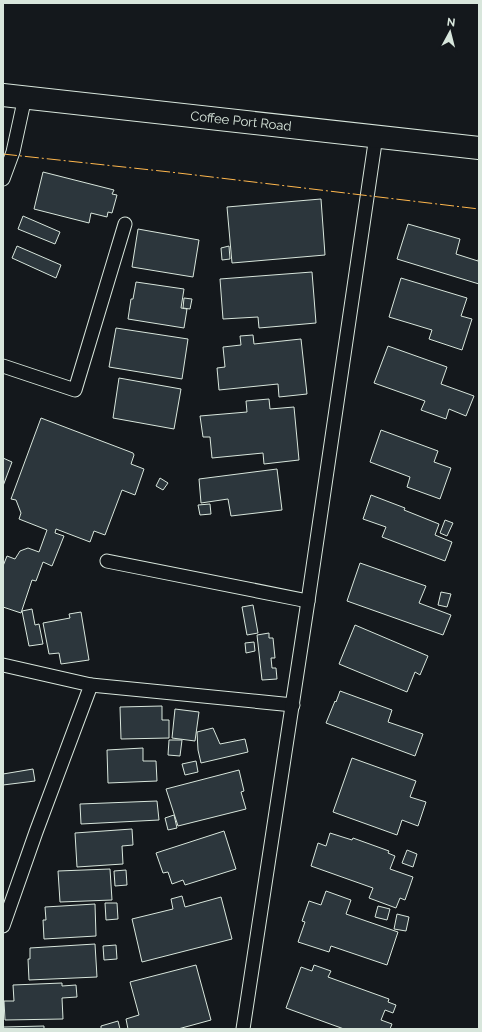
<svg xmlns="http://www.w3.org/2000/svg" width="482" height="1032" font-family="Raleway,sans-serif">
  <rect width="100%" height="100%" fill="#14181c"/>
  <!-- building -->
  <g fill="#2c363c" stroke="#d8e6dc">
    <polygon points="43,172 114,190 112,194 117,195 112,213 108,212 107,217 91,213 89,223 34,209"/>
    <polygon points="321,199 325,255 232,263 227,207"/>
    <polygon points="23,216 60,232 55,244 18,229"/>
    <polygon points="408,224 460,239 456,254 478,261 479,256 479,284 397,259"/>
    <polygon points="138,229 199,240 193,277 132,267"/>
    <polygon points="17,246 61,265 56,278 12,258"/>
    <polygon points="229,246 230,259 222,260 221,248"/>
    <polygon points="312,272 316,323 259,328 258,317 223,319 220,279"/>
    <polygon points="401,278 467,298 461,316 472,319 462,350 429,339 432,330 389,317"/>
    <polygon points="136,282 184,289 181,308 187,309 184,328 128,319 131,299 133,299"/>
    <polygon points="184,298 192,299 190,309 183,308"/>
    <polygon points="116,328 188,339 182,379 109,367"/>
    <polygon points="253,335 254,344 301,339 307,394 279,397 278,384 219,390 217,368 225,367 223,347 241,345 240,336"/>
    <polygon points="388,346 447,367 441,384 474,396 466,416 449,409 446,419 421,410 425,401 374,383"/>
    <polygon points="119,378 181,389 174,429 113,418"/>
    <polygon points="269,399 270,409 294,407 299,460 264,464 263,453 212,458 210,437 203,437 200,416 247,412 246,401"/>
    <polygon points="41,418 133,453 134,455 131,464 144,469 135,495 122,490 105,535 94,531 90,542 56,529 55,533 64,536 52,566 43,562 36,581 32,580 21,613 3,607 3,566 7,556 15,559 20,551 28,548 39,552 47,530 19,519 21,513 16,500 11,499"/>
    <polygon points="381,430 438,451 434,462 451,468 440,499 407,487 410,477 370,462"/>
    <polygon points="3,458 12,462 3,486"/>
    <polygon points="277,469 282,510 231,516 228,499 201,503 199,479"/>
    <polygon points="160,478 168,483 163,490 156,486"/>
    <polygon points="371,495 405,508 404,510 439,524 435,535 452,542 445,561 382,537 386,527 363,519"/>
    <polygon points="210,504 211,514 200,515 198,505"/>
    <polygon points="445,520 453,523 447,536 440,533"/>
    <polygon points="360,563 426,586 419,603 451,615 443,635 347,601"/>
    <polygon points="441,592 451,594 447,607 438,605"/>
    <polygon points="253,605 258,633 247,635 242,607"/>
    <polygon points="32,609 35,625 39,624 43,644 29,646 22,611"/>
    <polygon points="81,612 89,660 61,664 59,653 49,654 43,623 70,618 69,614"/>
    <polygon points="355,625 428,656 420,675 415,672 407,692 339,664"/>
    <polygon points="269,633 269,638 273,638 275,658 271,658 272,668 276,668 277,679 262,680 257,635"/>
    <polygon points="254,642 255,651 246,653 245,643"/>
    <polygon points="340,691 392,710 388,722 423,734 415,756 326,723 335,701 336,702"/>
    <polygon points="162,706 162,720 169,720 169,738 121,739 120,707"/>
    <polygon points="175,709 199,712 195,741 172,738"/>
    <polygon points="213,728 220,744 245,739 248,752 201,763 198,750 197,732"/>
    <polygon points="169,740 182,740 180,756 168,755"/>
    <polygon points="143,748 143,761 156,761 157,781 108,783 107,750"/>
    <polygon points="352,758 416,781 410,797 426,802 418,826 402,820 397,835 333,812"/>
    <polygon points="196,761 198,772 185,775 182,764"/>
    <polygon points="33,769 35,781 3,785 3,774"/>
    <polygon points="239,770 244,791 241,792 246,809 178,826 166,789"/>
    <polygon points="157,801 159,820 81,824 80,804"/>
    <polygon points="174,815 177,828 168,830 165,818"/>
    <polygon points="132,829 133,845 122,846 123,864 77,867 75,833"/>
    <polygon points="224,831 236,869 185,885 183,880 172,884 168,872 163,873 156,853"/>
    <polygon points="330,833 352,840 353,838 389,851 388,853 395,856 390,869 413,877 405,900 400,898 396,908 369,898 373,888 311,866 318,843 326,846"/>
    <polygon points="407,850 417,854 413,867 402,863"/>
    <polygon points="110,869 112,900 60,902 58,871"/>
    <polygon points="126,870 127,885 115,886 114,871"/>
    <polygon points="326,891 351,900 346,914 398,932 387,965 331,946 329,952 298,942 305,922 302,921 309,901 321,905"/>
    <polygon points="182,896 185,907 221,897 232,939 142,962 132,919 173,909 171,899"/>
    <polygon points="105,903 117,903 118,919 106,920"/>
    <polygon points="95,904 96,936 44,939 43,920 46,920 45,907"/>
    <polygon points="378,906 390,909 387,920 375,917"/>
    <polygon points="397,914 409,917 406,931 394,929"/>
    <polygon points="95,944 97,977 29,980 28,959 30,959 30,948"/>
    <polygon points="116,945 117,959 104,960 103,946"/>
    <polygon points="196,965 211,1020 178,1029 128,1029 126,1019 139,1015 130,982"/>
    <polygon points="314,965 331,971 328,977 389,999 388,1002 396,1005 393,1013 385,1010 381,1020 392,1024 390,1029 344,1029 286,1008 301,967 312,971"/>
    <polygon points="62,983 62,986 76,985 77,997 62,998 63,1019 5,1020 4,1001 14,1001 13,985"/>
    <polygon points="118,1021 120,1029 101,1029 101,1026"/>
    <polygon points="44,1026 44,1029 3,1029 3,1027"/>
  </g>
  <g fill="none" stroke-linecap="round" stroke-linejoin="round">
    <!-- service casing -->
    <g stroke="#d8e6dc" stroke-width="15">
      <g id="service">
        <polyline points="3,179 13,152 25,97"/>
        <polyline points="3,366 75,390 125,224"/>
        <polyline points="107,561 308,601 376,136"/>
        <polyline points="3,665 91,685 36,832 3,926"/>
        <polyline points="91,685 293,705"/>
        <polyline points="243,1029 308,601"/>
      </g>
    </g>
    <!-- tertiary casing -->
    <g stroke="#d8e6dc" stroke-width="24">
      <polyline id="tertiary" points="3,95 479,148"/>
    </g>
    <!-- service -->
    <use href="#service" stroke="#14181c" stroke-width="13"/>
    <!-- tertiary -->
    <use href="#tertiary" stroke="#14181c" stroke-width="22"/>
    <!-- power -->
    <polyline stroke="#ffb74d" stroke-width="1" stroke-dasharray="14 3 2 3" stroke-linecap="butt" points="3,154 170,172 479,209"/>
  </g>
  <g text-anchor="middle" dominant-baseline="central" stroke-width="3" stroke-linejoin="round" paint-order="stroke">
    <!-- street labels -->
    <g font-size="13" fill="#d8e6dc" stroke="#14181c">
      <text transform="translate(241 121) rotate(6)">Coffee Port Road</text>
    </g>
  </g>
  <!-- border -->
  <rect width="482" height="1032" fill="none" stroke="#d8e6dc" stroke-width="8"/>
  <!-- north arrow -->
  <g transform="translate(450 32) rotate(7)" stroke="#14181c" stroke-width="3" paint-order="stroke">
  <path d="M0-3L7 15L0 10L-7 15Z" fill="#d8e6dc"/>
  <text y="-6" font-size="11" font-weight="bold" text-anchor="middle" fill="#d8e6dc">N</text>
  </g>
</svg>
